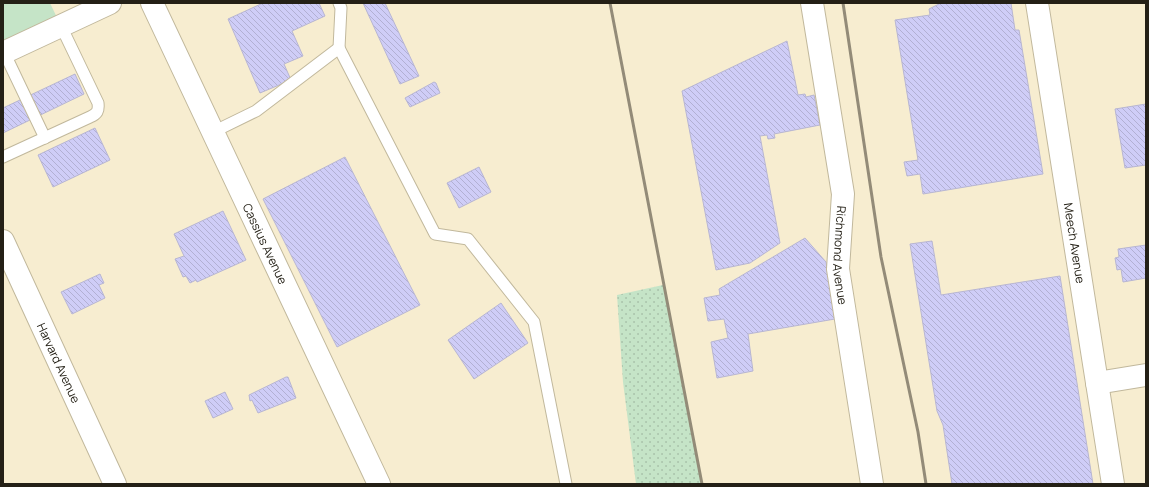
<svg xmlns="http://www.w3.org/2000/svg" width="1149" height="487" font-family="Manrope,sans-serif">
  <defs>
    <pattern id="grass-dots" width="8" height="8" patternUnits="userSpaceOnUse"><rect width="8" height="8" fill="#c5e4c7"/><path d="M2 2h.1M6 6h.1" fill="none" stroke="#a9c3aa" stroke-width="1.8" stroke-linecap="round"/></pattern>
    <pattern id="building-back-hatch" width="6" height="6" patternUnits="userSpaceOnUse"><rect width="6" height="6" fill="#cfcdf7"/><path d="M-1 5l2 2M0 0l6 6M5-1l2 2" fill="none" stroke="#b2b0d3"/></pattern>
  </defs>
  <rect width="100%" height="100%" fill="#f7edd0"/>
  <!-- grass -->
  <polygon fill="url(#grass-dots)" points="663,285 702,484 636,484 623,382 617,295"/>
  <!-- green -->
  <polygon fill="#c5e4c7" points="3,3 50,3 61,26 3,53"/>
  <!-- building -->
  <g fill="url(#building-back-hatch)" stroke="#b8b6d2">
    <polygon points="263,3 319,3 325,16 292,31 303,56 284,64 291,80 260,93 228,19"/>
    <polygon points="363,3 385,3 419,76 400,84"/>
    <polygon points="941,3 1011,3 1015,30 1019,30 1043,174 923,194 920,174 907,176 904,162 918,160 895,20 930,15 929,9"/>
    <polygon points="787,41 798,95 805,94 806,97 814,95 820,125 774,134 775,138 768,139 767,135 760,136 780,243 750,263 716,270 682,91"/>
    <polygon points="75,74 84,94 3,133 3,108"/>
    <polygon points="434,82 436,83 440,93 410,107 405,98"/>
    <polygon points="1146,104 1146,165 1125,168 1115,109"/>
    <polygon points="95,128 110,160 53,187 38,155"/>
    <polygon points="345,157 420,305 337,347 263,199"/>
    <polygon points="479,167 491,192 459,208 447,183"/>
    <polygon points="223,211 246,260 197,282 196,280 190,283 186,276 183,277 175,259 184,256 174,234"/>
    <polygon points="805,238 826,262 835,319 748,334 753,371 717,378 711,342 728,338 724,319 708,321 704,298 720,295 719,289"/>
    <polygon points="932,241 941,295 1060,276 1093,484 952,484 943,425 937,411 910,244"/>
    <polygon points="1146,245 1146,278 1123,282 1121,269 1117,270 1115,258 1119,257 1118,249"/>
    <polygon points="100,274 104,283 99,285 105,298 72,314 61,292"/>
    <polygon points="501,303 528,343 474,379 448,340"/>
    <polygon points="286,377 288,377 296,398 258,413 252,400 250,401 249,395"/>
    <polygon points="225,392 233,409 213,418 205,401"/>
  </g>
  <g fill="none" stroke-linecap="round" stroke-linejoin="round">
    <!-- lane casing -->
    <g stroke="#c1b89c" stroke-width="13">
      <g id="lane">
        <polyline points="339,3 341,8 339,48"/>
        <polyline points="4,52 45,138"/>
        <polyline points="213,132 256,111 339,48 435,234 468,239 534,322 566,484"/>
        <path d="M3,157L90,117C97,114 99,111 98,103L61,26"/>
      </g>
    </g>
    <!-- street casing -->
    <g stroke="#c1b89c" stroke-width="24">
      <g id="street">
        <path id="s1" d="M152,3L379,484"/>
        <path id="s2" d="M812,3L843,194L838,269L872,484"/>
        <polyline points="1097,383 1146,375"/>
      </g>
    </g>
    <!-- secondary casing -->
    <g stroke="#c1b89c" stroke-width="24">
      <g id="secondary">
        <path id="s3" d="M1037,3L1113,484"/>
        <polyline points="3,53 110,3"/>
        <path id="s4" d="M3,241L115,484"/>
      </g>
    </g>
    <!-- lane -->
    <use href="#lane" stroke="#fff" stroke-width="11"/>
    <!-- street -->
    <use href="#street" stroke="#fff" stroke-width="22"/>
    <!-- secondary -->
    <use href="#secondary" stroke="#fff" stroke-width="22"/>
    <!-- rail -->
    <g stroke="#938b78" stroke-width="3">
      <polyline points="610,3 702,484"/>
      <polyline points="843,3 881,257 918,432 926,484"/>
    </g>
  </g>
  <g text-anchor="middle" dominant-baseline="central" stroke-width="3" stroke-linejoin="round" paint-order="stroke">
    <!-- street labels -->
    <g font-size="12" fill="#242016" stroke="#fff">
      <text stroke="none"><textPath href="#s1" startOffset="266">Cassius Avenue</textPath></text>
      <text stroke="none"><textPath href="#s3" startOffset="243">Meech Avenue</textPath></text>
      <text stroke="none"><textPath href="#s2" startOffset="255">Richmond Avenue</textPath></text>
      <text stroke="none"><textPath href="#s4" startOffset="134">Harvard Avenue</textPath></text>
    </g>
  </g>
  <!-- border -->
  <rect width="1149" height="487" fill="none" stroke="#242016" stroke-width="8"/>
</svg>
